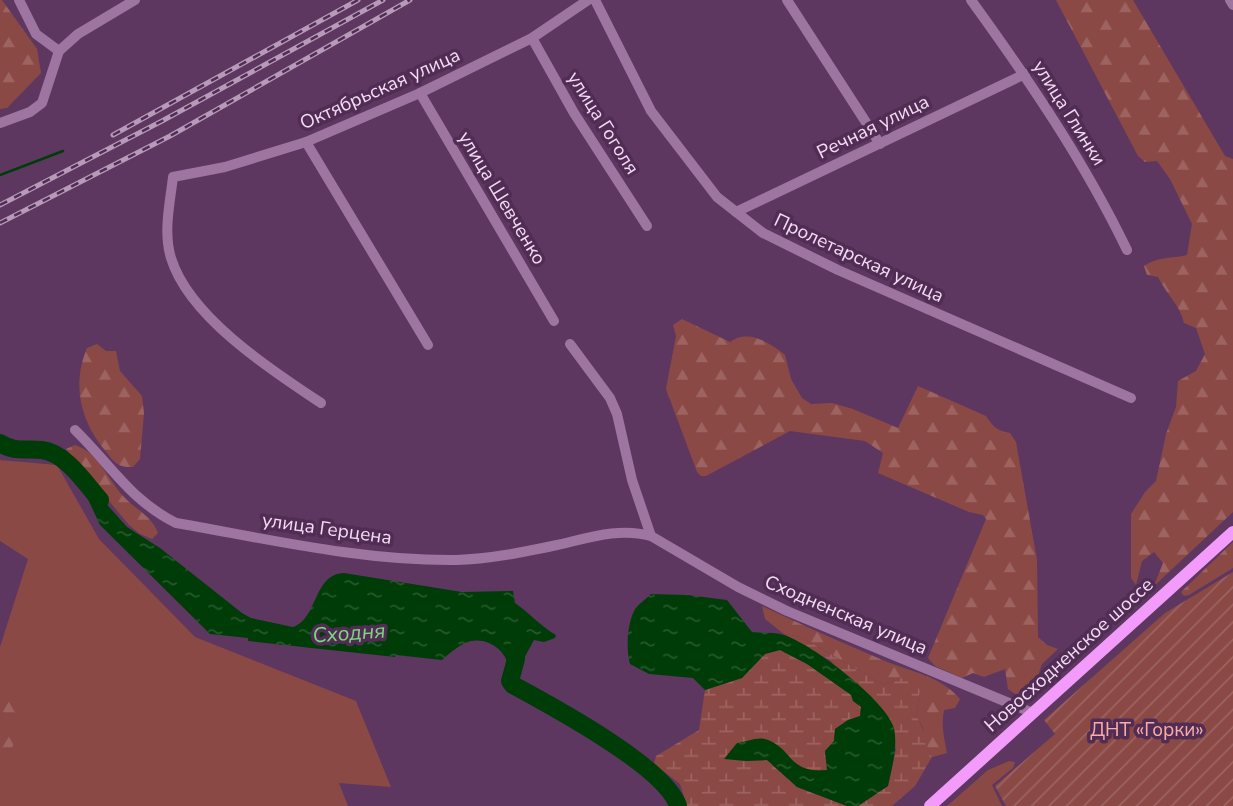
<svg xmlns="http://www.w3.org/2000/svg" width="1233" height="806" font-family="'Nunito Sans',sans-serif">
  <defs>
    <pattern id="forest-firs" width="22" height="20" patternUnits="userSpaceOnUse" patternTransform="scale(1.75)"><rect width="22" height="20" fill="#8b4945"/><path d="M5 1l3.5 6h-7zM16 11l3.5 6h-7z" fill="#9c6360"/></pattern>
    <pattern id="wetland-marsh" width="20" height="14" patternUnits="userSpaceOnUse" patternTransform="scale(1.75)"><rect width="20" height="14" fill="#8b4945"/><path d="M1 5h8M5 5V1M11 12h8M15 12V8" fill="none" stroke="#9c6360"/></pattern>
    <pattern id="garden-furrows" width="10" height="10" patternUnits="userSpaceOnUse" patternTransform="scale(1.75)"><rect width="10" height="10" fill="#8b4945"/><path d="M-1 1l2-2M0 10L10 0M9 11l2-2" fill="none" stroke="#9c6360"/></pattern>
    <pattern id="water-ripples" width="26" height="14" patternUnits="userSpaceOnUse" patternTransform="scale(1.75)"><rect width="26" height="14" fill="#003c07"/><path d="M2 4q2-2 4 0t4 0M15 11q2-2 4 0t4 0" fill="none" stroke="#26582c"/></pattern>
  </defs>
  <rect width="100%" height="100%" fill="#5d3760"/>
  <!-- green -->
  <g fill="#8b4945">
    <polygon points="0,460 57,465 99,539 195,637 356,701 391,787 339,783 348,806 0,806 0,647 28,559 0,541"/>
    <polygon points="1009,761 1015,762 1013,768 992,785 1002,806 947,806 988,770"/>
  </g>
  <!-- forest -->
  <g fill="url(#forest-firs)">
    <polygon points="0,0 2,0 37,49 41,73 7,108 0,109"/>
    <path d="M1056,0H1133L1225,156L1233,159V512L1154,586L1163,563L1154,552L1142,561L1136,585L1131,578V514L1145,492L1156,481L1166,434L1176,407L1178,381L1196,371L1205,354L1196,328L1184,323C1180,305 1166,294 1158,277L1147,275L1144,266C1159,256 1171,259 1187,255L1192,224L1170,179L1157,161L1145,162L1138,156Z"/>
    <path d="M682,319L730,342C748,329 769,342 785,355L791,379L802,398L811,404L832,403L853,409L898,428L918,386L986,416C993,427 998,431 1010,433L1016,442L1037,560L1038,637L1047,645L1058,649L1042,664L1035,684L1028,694L1018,696L1008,689L1005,669L984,677L973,673L962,678L935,666L928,658L986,519L983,515L969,512L878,473L883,453L865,441L790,431L706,476H701L697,472L666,389L676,336L673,325Z"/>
    <path d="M97,344L106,351H116L120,371L142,396L144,413L140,459L133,467C116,468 113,460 103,448C80,419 72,383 87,348Z"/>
    <path d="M75,445C99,453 108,480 124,497C136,510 152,516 158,533L152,539L140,534L129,525L66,449Z"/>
    <polygon points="1233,542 1233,568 1189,595 1184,596 1181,592"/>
    <path d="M762,606C802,625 843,643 885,661C911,672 941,676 960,699L955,708L944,710C941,726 944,737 947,753L932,757L924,740V730L916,715L920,691L904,677L884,685L801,637L784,634L765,619Z"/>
    <path d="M9,696L19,699C24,726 12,750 0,773V708Z"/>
  </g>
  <!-- wetland -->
  <g fill="url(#wetland-marsh)">
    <polygon points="784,634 801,637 884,685 904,677 913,679 920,691 916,715 924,731 924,740 932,757 915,786 892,806 858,806 888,786 896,749 831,661"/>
    <path d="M780,650L807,664L852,695L853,701L861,707L860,716L848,720L835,729L834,741L825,751L827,770C804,772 797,767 782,749L746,761L767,760L797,787L847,806H687L680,784L654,764L656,756L699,730L705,690L742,678L765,654Z"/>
  </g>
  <!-- garden -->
  <polygon fill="url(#garden-furrows)" points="1233,572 1233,806 1006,806 995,786 1055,734 1044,720 1165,613"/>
  <!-- water -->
  <g fill="url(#water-ripples)">
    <path d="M86,481L127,527L160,548L242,613L251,618L293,627C318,619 313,574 344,573L462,592L513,591L515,603C530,613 540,626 556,635L555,638L544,642L534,640L515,675L508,672C511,653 489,637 471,641C460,644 451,652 442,660L396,655L395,657L248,641V638L210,634L100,525L86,495L84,482Z"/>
    <path d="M651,594L688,595L727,600L752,632C762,633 775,632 784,635C812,644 886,700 894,728C898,747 892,767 888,786L858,806H847L797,787L767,760L746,761L724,759L737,743C745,742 757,737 765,739C794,748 787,774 827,770L825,751L834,741L835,729L848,720L860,716L861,707L853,701L851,695L807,664L780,650L765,654L742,678L705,690L693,678L649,674L630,664C626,650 627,625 634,611C637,605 646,599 651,594Z"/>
  </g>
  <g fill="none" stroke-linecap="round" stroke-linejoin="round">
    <!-- stream -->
    <polyline stroke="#003c07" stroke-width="2.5" points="0,175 63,151"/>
    <!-- river -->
    <g stroke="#003c07" stroke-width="18">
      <path d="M0,443C15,453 26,448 42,450C66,453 85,483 100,500"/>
      <path d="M514,652L516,659L510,681L513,685C550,705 666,767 678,806"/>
    </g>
    <!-- minor -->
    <g stroke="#9e74a1" stroke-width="10">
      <polyline points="19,0 36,34 59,51"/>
      <polyline points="595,0 651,111 717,197 763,233 838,270 1131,398"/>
      <polyline points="787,0 880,144"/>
      <path d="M971,0C1029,80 1084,161 1127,250"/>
      <polyline points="1230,0 1233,5"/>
      <polyline points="532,38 574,113 647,226"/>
      <polyline points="420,93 554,321"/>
      <polyline points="0,123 30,112 42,103 59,51 78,34 135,0"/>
      <polyline points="306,142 428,345"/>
      <polyline points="736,212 1025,74"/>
      <polyline points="570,344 610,398 617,414 632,480 651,536"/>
      <path d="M321,403C271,370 189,317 171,258C163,232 170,203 173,177L225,167L306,142L420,93L532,38L588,0"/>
      <path d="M75,430C111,465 130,500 176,523C268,539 362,561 456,560C490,559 524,552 557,545C588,538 619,527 651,536L738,587L787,611L1033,713"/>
    </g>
    <!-- major -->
    <polyline stroke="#f39bfa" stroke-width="12" points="930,806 1233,532"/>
    <!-- rail casing -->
    <g stroke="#b79ab9" stroke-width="5">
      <g id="rail">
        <polyline points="113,135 358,0"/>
        <polyline points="0,205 162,121 383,0"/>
        <polyline points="0,223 170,136 410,0"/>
      </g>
    </g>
    <!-- rail -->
    <use href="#rail" stroke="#512c54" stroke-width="2.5" stroke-dasharray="8" stroke-linecap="butt"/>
  </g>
  <g text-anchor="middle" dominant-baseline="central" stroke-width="7" stroke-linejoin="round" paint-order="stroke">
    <!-- street labels -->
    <g font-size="19" fill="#f3dcf4" stroke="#512c54">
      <text transform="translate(380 89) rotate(-24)">Октябрьская улица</text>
      <text transform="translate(1069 113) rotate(58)">улица Глинки</text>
      <text transform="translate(603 123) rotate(58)">улица Гоголя</text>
      <text transform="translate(873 127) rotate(-26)">Речная улица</text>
      <text transform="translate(502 198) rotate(59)">улица Шевченко</text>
      <text transform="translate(859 258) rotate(25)">Пролетарская улица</text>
      <text transform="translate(327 529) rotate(8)">улица Герцена</text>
      <text transform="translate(846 615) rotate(23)">Сходненская улица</text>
      <text transform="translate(1069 655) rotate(-42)">Новосходненское шоссе</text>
    </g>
    <!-- park labels -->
    <g font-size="19" fill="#fbaca6" stroke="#512c54">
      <text x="1147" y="730">ДНТ «Горки»</text>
    </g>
    <!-- water labels -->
    <g font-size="21" font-style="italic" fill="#7bda7e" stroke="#512c54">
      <text transform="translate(349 633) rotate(-4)">Сходня</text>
    </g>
  </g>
</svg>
